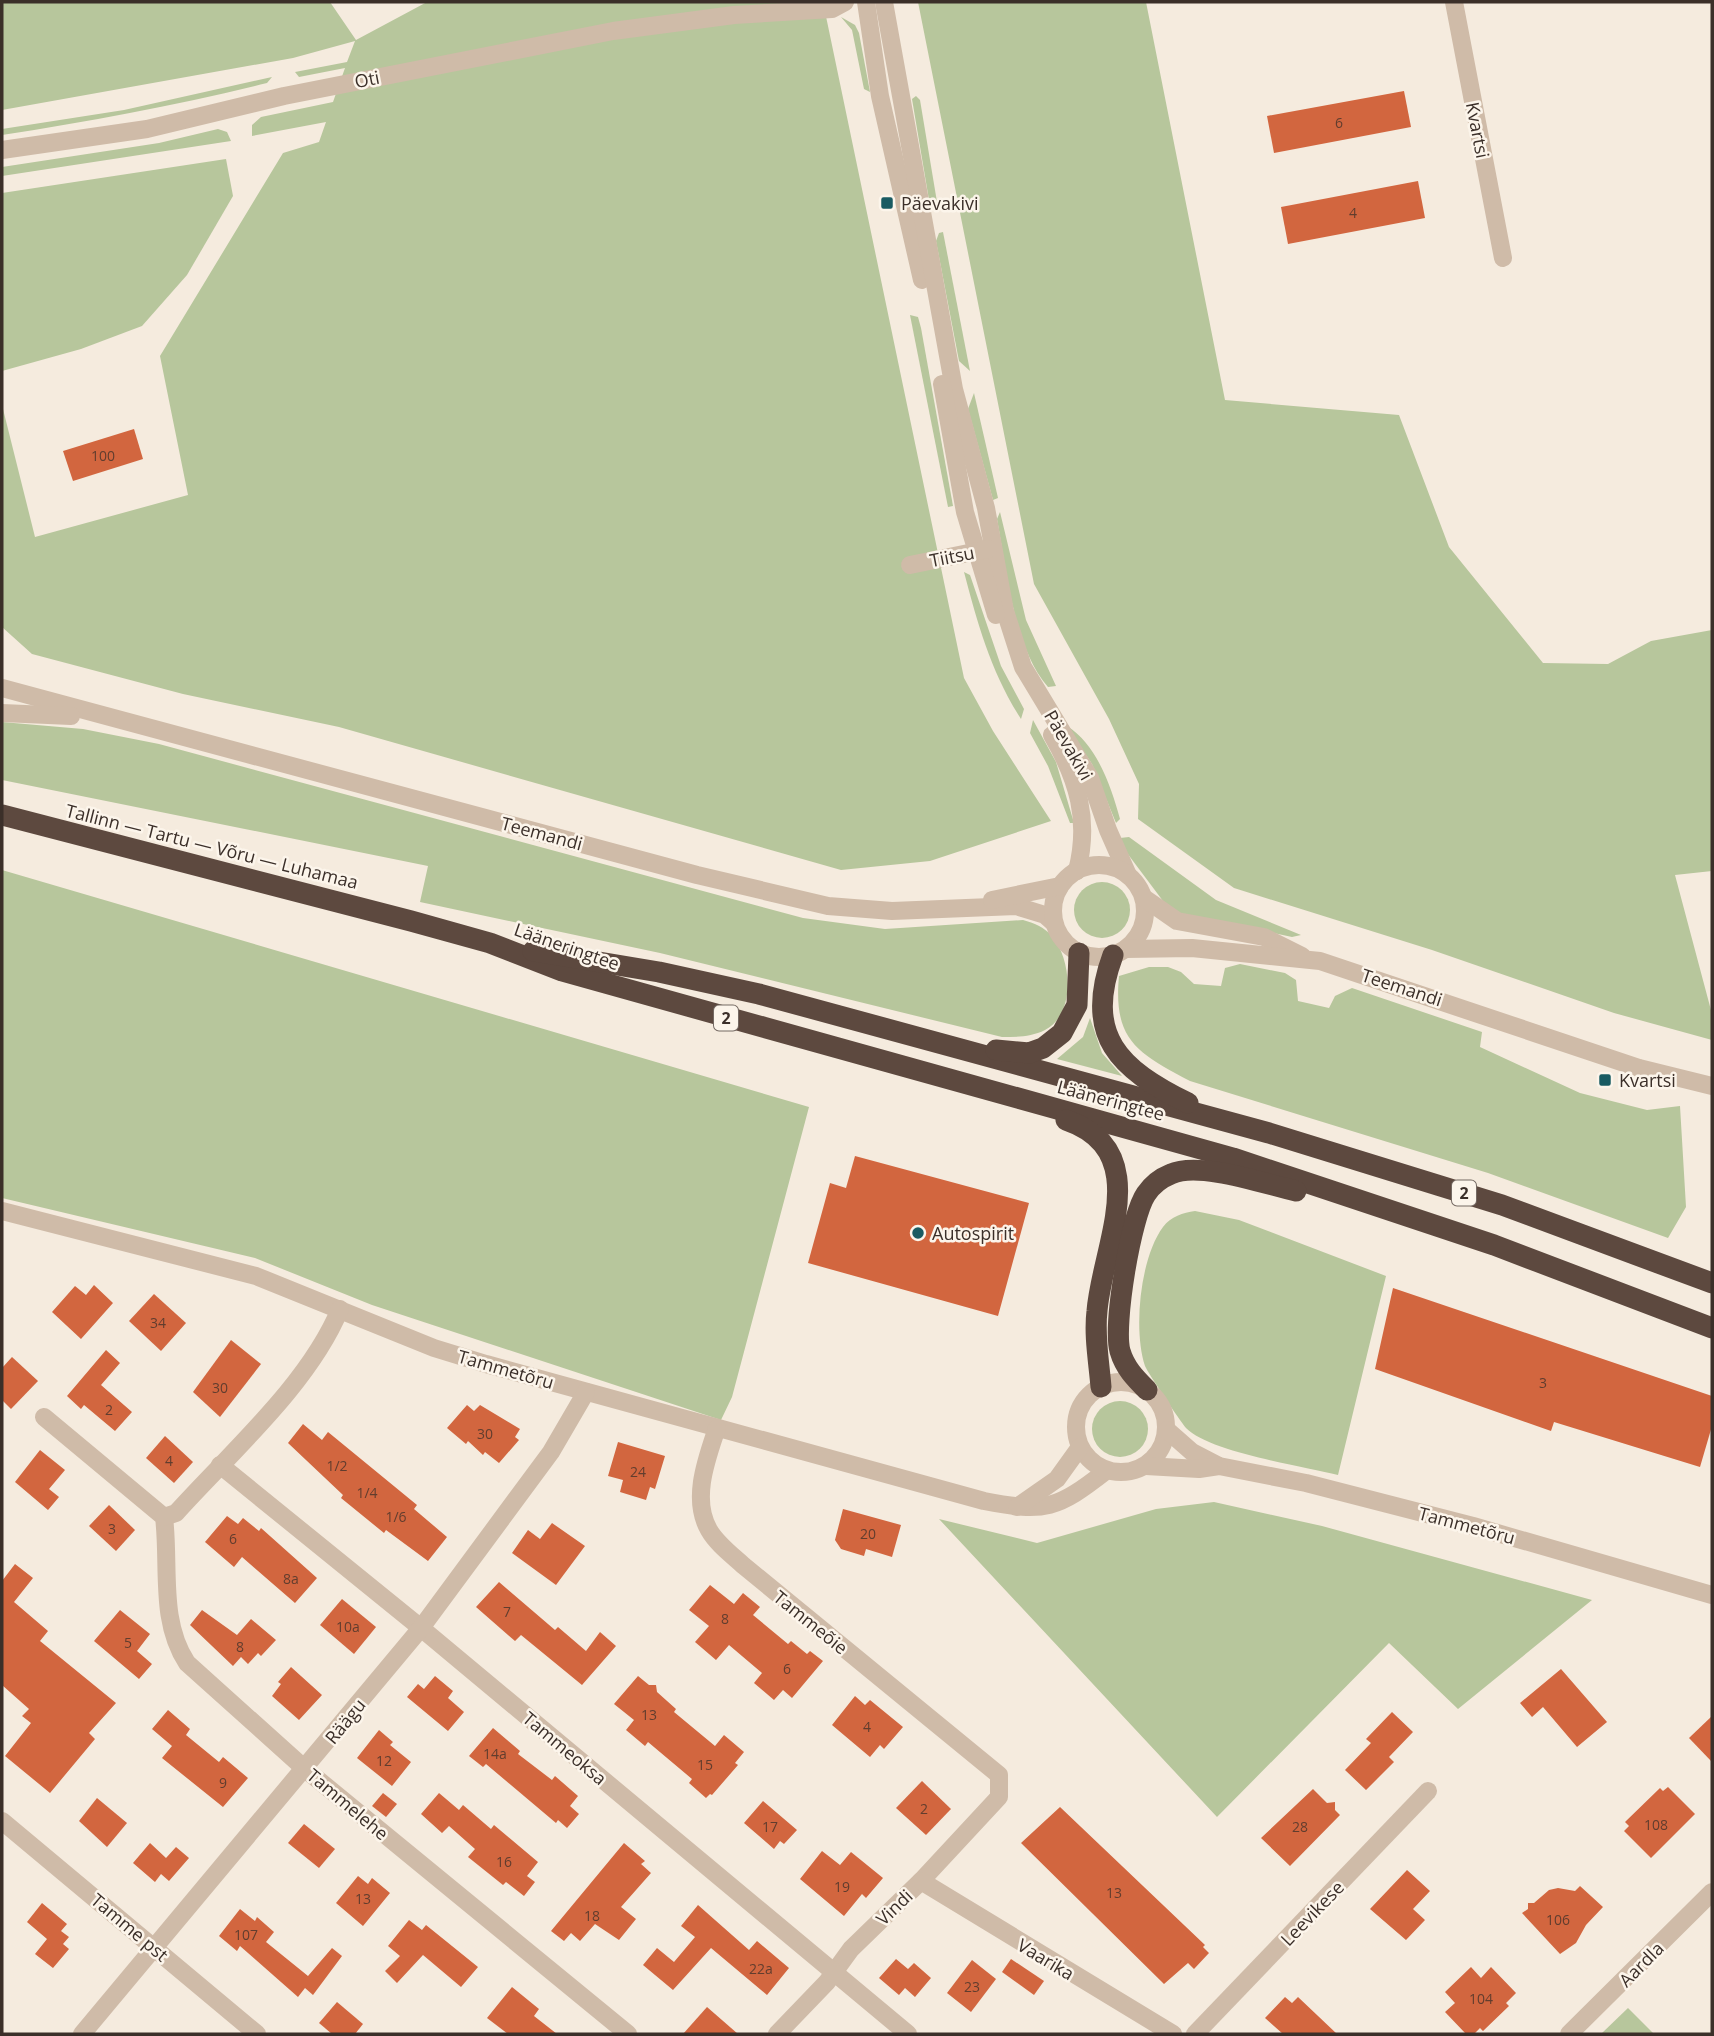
<svg xmlns="http://www.w3.org/2000/svg" width="1714" height="2036" font-family="'Open Sans',sans-serif">
  <rect width="100%" height="100%" fill="#f5ebde"/>
  <!-- green -->
  <g fill="#b7c69c">
    <polygon points="2,2 330,2 356,40 427,2 823,2 964,678 993,731 1051,821 930,861 841,870 339,727 183,694 32,654 2,627 2,405 35,537 188,495 160,356 283,153 319,142 326,122 252,136 252,125 261,117 333,102 345,68 299,77 295,72 347,62 355,41 293,58 2,110"/>
    <polygon points="918,2 1146,2 1225,400 1399,415 1449,547 1543,663 1608,664 1651,641 1712,630 1712,871 1675,875 1712,1014 1712,1040 1614,1013 1432,950 1234,888 1138,819 1139,784 1109,719 1034,584"/>
    <polygon points="841,17 855,25 859,33 870,92 864,89 852,30"/>
    <path d="M272,77L267,83C179,105 92,121 2,135V129L124,110Z"/>
    <polygon points="916,96 920,100 938,208 929,200 912,99"/>
    <polygon points="218,129 227,132 231,141 2,176 2,167 159,143"/>
    <polygon points="226,159 233,196 187,275 142,326 81,349 2,371 2,193"/>
    <polygon points="943,232 970,371 959,361 936,241 939,233"/>
    <polygon points="910,315 918,317 921,328 953,506 948,507"/>
    <polygon points="974,393 998,498 993,500 968,409"/>
    <path d="M1000,512L1026,620L1056,686L1048,687C1014,649 1006,568 997,519Z"/>
    <path d="M964,572L970,575L1001,666L1024,709L1021,719C991,672 978,625 964,572Z"/>
    <polygon points="1033,720 1056,762 1074,823 1070,823 1048,766 1030,733"/>
    <path d="M2,722L83,729L159,744L803,918L885,929L1023,920C1034,923 1044,927 1052,936C1072,960 1076,1014 1045,1030C1031,1037 1017,1037 1002,1037L660,953L420,902L428,866L2,780Z"/>
    <path d="M1067,726C1097,745 1111,786 1120,819L1116,823L1092,764Z"/>
    <polygon points="1129,837 1216,900 1301,935 1292,937 1178,913 1166,905 1124,849 1120,838"/>
    <polygon points="2,870 809,1107 732,1397 721,1420 372,1305 255,1258 2,1198"/>
    <circle cx="1102" cy="910" r="28"/>
    <path d="M1240,964L1285,973L1296,980L1298,1001L1329,1008L1335,996L1352,988L1482,1032L1480,1047L1580,1093L1647,1110L1680,1106L1686,1207L1668,1238L1488,1173L1190,1081C1137,1053 1113,1040 1119,976L1149,967H1168L1181,972L1194,984L1221,986L1225,968Z"/>
    <polygon points="1090,1018 1102,1053 1122,1076 1057,1059 1083,1037"/>
    <path d="M1195,1211L1239,1220L1386,1276L1338,1475C1302,1466 1209,1452 1186,1428C1180,1421 1148,1373 1145,1366C1133,1330 1140,1258 1163,1227C1171,1216 1183,1213 1195,1211Z"/>
    <circle cx="1120" cy="1429" r="28"/>
    <polygon points="1214,1502 1322,1526 1592,1600 1458,1709 1389,1643 1217,1817 939,1519 1037,1543 1156,1509"/>
    <polygon points="1628,2008 1654,2034 1601,2034"/>
  </g>
  <!-- building -->
  <g fill="#d2663f">
    <polygon points="1404,91 1411,127 1274,153 1267,116"/>
    <polygon points="1418,181 1425,218 1288,244 1281,207"/>
    <polygon points="134,429 143,459 73,481 63,451"/>
    <polygon points="855,1156 1029,1203 998,1316 808,1263 830,1183 846,1188"/>
    <polygon points="94,1285 113,1303 81,1339 52,1312 75,1286 86,1295"/>
    <polygon points="1393,1288 1712,1396 1712,1426 1700,1467 1554,1422 1551,1431 1375,1369"/>
    <polygon points="154,1294 186,1323 161,1351 129,1321"/>
    <polygon points="231,1340 261,1364 220,1417 193,1392"/>
    <polygon points="106,1350 120,1363 101,1385 132,1412 115,1431 84,1405 81,1409 67,1396"/>
    <polygon points="12,1357 38,1381 11,1409 2,1400 2,1368"/>
    <polygon points="467,1405 474,1411 480,1405 520,1429 515,1437 519,1440 499,1463 485,1452 483,1455 468,1441 466,1444 447,1428"/>
    <polygon points="303,1424 322,1440 328,1432 417,1505 414,1509 447,1537 428,1561 386,1530 384,1533 341,1498 343,1495 288,1443"/>
    <polygon points="165,1436 193,1462 174,1483 146,1458"/>
    <polygon points="618,1442 665,1456 655,1489 650,1487 646,1500 620,1492 623,1480 608,1476"/>
    <polygon points="40,1450 65,1470 49,1489 59,1497 48,1510 15,1482"/>
    <polygon points="109,1505 135,1530 116,1551 89,1526"/>
    <polygon points="843,1509 901,1525 892,1557 866,1549 864,1556 841,1549 835,1540"/>
    <polygon points="227,1516 238,1524 243,1518 259,1531 261,1528 317,1578 295,1603 242,1557 234,1567 205,1542"/>
    <polygon points="552,1523 585,1546 556,1585 512,1553 528,1530 540,1539"/>
    <polygon points="15,1564 33,1578 14,1602 48,1631 40,1641 116,1703 89,1733 95,1739 50,1793 5,1756 31,1723 22,1716 29,1709 2,1685 2,1581"/>
    <polygon points="499,1582 555,1630 558,1627 586,1651 600,1632 616,1646 582,1685 521,1635 515,1641 476,1607"/>
    <polygon points="710,1585 734,1604 743,1593 760,1607 753,1615 788,1644 791,1641 807,1654 810,1651 823,1661 792,1698 783,1690 774,1700 754,1683 762,1673 729,1645 716,1660 695,1642 709,1626 689,1610"/>
    <polygon points="342,1599 376,1627 354,1654 320,1625"/>
    <polygon points="120,1610 150,1634 137,1651 152,1664 139,1679 94,1641"/>
    <polygon points="202,1610 237,1635 251,1619 276,1640 261,1656 258,1653 248,1664 241,1657 233,1666 190,1625"/>
    <polygon points="291,1667 322,1695 299,1720 272,1696 281,1684 278,1682"/>
    <polygon points="1561,1669 1607,1722 1577,1747 1543,1707 1532,1717 1520,1703"/>
    <polygon points="435,1676 453,1691 448,1698 464,1712 448,1731 407,1697 418,1684 424,1689"/>
    <polygon points="638,1676 649,1685 656,1685 657,1692 676,1709 674,1712 715,1746 724,1735 744,1752 735,1763 738,1765 712,1795 710,1794 706,1798 689,1783 692,1779 648,1742 645,1746 626,1730 634,1720 614,1704"/>
    <polygon points="855,1696 865,1705 870,1700 903,1727 884,1749 880,1745 870,1757 832,1725"/>
    <polygon points="168,1710 190,1729 186,1735 219,1762 223,1757 248,1778 223,1807 162,1758 172,1746 152,1729"/>
    <polygon points="1392,1712 1413,1732 1389,1757 1394,1762 1366,1790 1345,1770 1371,1743 1366,1739"/>
    <polygon points="1712,1716 1712,1762 1689,1738"/>
    <polygon points="493,1728 520,1751 518,1754 552,1780 555,1776 578,1796 570,1806 579,1814 567,1828 558,1820 556,1823 486,1764 483,1767 469,1756"/>
    <polygon points="379,1730 393,1742 390,1745 411,1762 392,1786 357,1758"/>
    <polygon points="922,1781 951,1809 926,1835 896,1808"/>
    <polygon points="1668,1787 1695,1814 1651,1858 1624,1831 1629,1826 1625,1822 1660,1788 1663,1791"/>
    <polygon points="1313,1789 1327,1803 1335,1802 1335,1810 1340,1815 1290,1866 1261,1838"/>
    <polygon points="383,1793 397,1804 386,1817 372,1806"/>
    <polygon points="439,1793 459,1810 463,1805 491,1829 494,1825 538,1862 527,1876 535,1882 524,1896 506,1882 503,1885 468,1857 475,1849 449,1826 442,1833 421,1814"/>
    <polygon points="97,1798 127,1823 107,1847 79,1821"/>
    <polygon points="763,1801 797,1830 784,1844 780,1841 774,1849 744,1823"/>
    <polygon points="1060,1807 1205,1945 1203,1947 1209,1953 1194,1969 1188,1963 1164,1984 1021,1843"/>
    <polygon points="304,1824 335,1849 319,1868 288,1843"/>
    <polygon points="150,1843 166,1858 176,1847 189,1858 169,1881 161,1874 155,1882 133,1863"/>
    <polygon points="624,1843 645,1861 641,1864 651,1873 621,1907 636,1919 619,1940 595,1924 580,1941 571,1933 564,1941 551,1931"/>
    <polygon points="822,1851 840,1865 851,1852 883,1878 866,1898 862,1894 844,1916 800,1879"/>
    <polygon points="1407,1870 1430,1891 1413,1909 1425,1920 1406,1940 1370,1909"/>
    <polygon points="358,1876 368,1884 372,1878 390,1893 363,1926 336,1903"/>
    <polygon points="1580,1886 1603,1907 1586,1925 1576,1943 1560,1954 1522,1913 1528,1909 1528,1903 1534,1903 1549,1890 1558,1888 1575,1891"/>
    <polygon points="42,1903 67,1924 61,1931 69,1937 63,1944 69,1949 53,1968 35,1954 47,1939 27,1922"/>
    <polygon points="698,1905 749,1950 757,1941 789,1968 767,1995 711,1948 673,1990 643,1965 657,1948 674,1962 695,1937 681,1926"/>
    <polygon points="240,1909 255,1921 257,1917 274,1932 266,1942 308,1976 332,1948 342,1956 313,1995 305,1988 298,1997 240,1946 237,1951 219,1936"/>
    <polygon points="409,1920 422,1930 426,1925 478,1967 461,1987 423,1955 397,1983 385,1971 400,1956 388,1946"/>
    <polygon points="896,1959 908,1969 914,1963 931,1978 915,1997 905,1988 899,1995 879,1978"/>
    <polygon points="1011,1959 1044,1981 1034,1995 1002,1972"/>
    <polygon points="972,1960 996,1979 971,2012 947,1993"/>
    <polygon points="1471,1967 1481,1978 1491,1967 1516,1993 1506,2003 1509,2006 1483,2031 1480,2028 1474,2034 1466,2034 1445,2012 1455,2003 1445,1992"/>
    <polygon points="512,1987 539,2009 534,2016 557,2034 508,2034 487,2018"/>
    <polygon points="1285,1997 1292,2003 1298,1997 1337,2034 1283,2034 1265,2018"/>
    <polygon points="337,2002 363,2024 355,2034 332,2034 319,2023"/>
    <polygon points="707,2007 738,2034 683,2034"/>
  </g>
  <g fill="none" stroke-linecap="round" stroke-linejoin="round">
    <!-- minor -->
    <g stroke="#cfbba8" stroke-width="18">
      <polyline points="866,2 880,96 922,280"/>
      <polyline points="884,2 954,389 986,508 1005,611 1023,667 1090,778 1108,830 1127,873"/>
      <polyline points="1454,2 1503,258"/>
      <polyline points="2,150 147,129 284,96 613,31 734,15 832,9 845,2"/>
      <polyline points="942,384 965,512 996,615"/>
      <polyline points="910,565 988,549"/>
      <polyline points="2,688 697,875 828,906 892,911 1016,906 1045,915 1054,923"/>
      <polyline points="2,713 71,716"/>
      <path d="M1052,735C1078,780 1090,820 1077,871"/>
      <circle cx="1099" cy="911" r="46"/>
      <polyline points="1144,898 1177,921 1264,937 1302,956"/>
      <polyline points="992,900 1060,886"/>
      <polyline points="1126,949 1192,948 1320,961 1639,1068 1712,1086"/>
      <path d="M2,1211L256,1276L434,1348L486,1364L984,1501C1046,1513 1057,1509 1106,1471"/>
      <circle cx="1121" cy="1427" r="45"/>
      <path d="M44,1417L164,1517C170,1566 159,1621 187,1663L305,1769L628,2034"/>
      <path d="M717,1428C707,1458 691,1499 709,1530C717,1544 732,1555 744,1566L999,1775V1797L921,1881L851,1949L827,1982L777,2034"/>
      <polyline points="1167,1430 1192,1452 1219,1466 1306,1483 1473,1526 1712,1595"/>
      <polyline points="220,1465 421,1628 908,2034"/>
      <polyline points="1146,1466 1199,1469 1219,1466"/>
      <polyline points="1017,1507 1057,1479 1080,1447"/>
      <path d="M164,1517L176,1513C231,1452 309,1384 340,1309"/>
      <polyline points="2,1821 257,2034"/>
      <polyline points="921,1881 1173,2034"/>
      <polyline points="82,2034 421,1628 551,1452 586,1392"/>
      <polyline points="1195,2034 1428,1791"/>
      <polyline points="1569,2034 1712,1892"/>
    </g>
    <!-- highway -->
    <g stroke="#5d493f" stroke-width="21">
      <polyline points="2,815 411,921 490,943 562,971 1233,1158 1494,1245 1712,1328"/>
      <polyline points="533,951 659,972 759,994 1269,1133 1502,1205 1712,1283"/>
      <path d="M1113,955C1083,1036 1119,1069 1188,1103"/>
      <polyline points="996,1050 1029,1053 1043,1048 1062,1033 1077,1005 1079,953"/>
      <path d="M1066,1120C1156,1151 1102,1246 1097,1311C1094,1336 1099,1362 1101,1387"/>
      <path d="M1147,1390C1135,1378 1125,1368 1120,1351C1113,1325 1131,1216 1146,1194C1152,1185 1161,1178 1171,1174C1199,1161 1265,1184 1296,1191"/>
    </g>
  </g>
  <!-- markers -->
  <g fill="#195b62" stroke="#fcf5eb" stroke-width="2.5">
    <rect x="880" y="196" width="14" height="14" rx="3.5"/>
    <rect x="1598" y="1073" width="14" height="14" rx="3.5"/>
    <circle cx="918" cy="1233" r="7"/>
  </g>
  <g text-anchor="middle" dominant-baseline="central" stroke-width="5" stroke-linejoin="round" paint-order="stroke">
    <!-- number labels -->
    <g font-size="14" fill="#613d2e">
      <text x="1339" y="122">6</text>
      <text x="1353" y="212">4</text>
      <text x="103" y="455">100</text>
      <text x="158" y="1322">34</text>
      <text x="1543" y="1382">3</text>
      <text x="220" y="1387">30</text>
      <text x="109" y="1409">2</text>
      <text x="485" y="1433">30</text>
      <text x="169" y="1460">4</text>
      <text x="337" y="1465">1/2</text>
      <text x="638" y="1471">24</text>
      <text x="367" y="1492">1/4</text>
      <text x="396" y="1516">1/6</text>
      <text x="112" y="1528">3</text>
      <text x="868" y="1533">20</text>
      <text x="233" y="1538">6</text>
      <text x="291" y="1578">8a</text>
      <text x="507" y="1611">7</text>
      <text x="725" y="1618">8</text>
      <text x="348" y="1626">10a</text>
      <text x="128" y="1642">5</text>
      <text x="240" y="1646">8</text>
      <text x="787" y="1668">6</text>
      <text x="649" y="1714">13</text>
      <text x="867" y="1726">4</text>
      <text x="495" y="1753">14a</text>
      <text x="384" y="1760">12</text>
      <text x="705" y="1764">15</text>
      <text x="223" y="1782">9</text>
      <text x="924" y="1808">2</text>
      <text x="1656" y="1824">108</text>
      <text x="770" y="1826">17</text>
      <text x="1300" y="1826">28</text>
      <text x="504" y="1861">16</text>
      <text x="842" y="1886">19</text>
      <text x="1114" y="1892">13</text>
      <text x="363" y="1898">13</text>
      <text x="592" y="1915">18</text>
      <text x="1558" y="1919">106</text>
      <text x="246" y="1934">107</text>
      <text x="761" y="1968">22a</text>
      <text x="972" y="1986">23</text>
      <text x="1481" y="1998">104</text>
    </g>
    <!-- shield labels -->
    <g fill="#fcf5eb" stroke="#756a63" stroke-width="2">
      <rect x="714" y="1005.5" width="24" height="25" rx="5"/>
      <rect x="1452" y="1180.5" width="24" height="25" rx="5"/>
    </g>
    <g font-size="16" font-weight="bold" fill="#3b2f29">
      <text x="726" y="1018">2</text>
      <text x="1464" y="1193">2</text>
    </g>
    <!-- street labels -->
    <g font-size="18" fill="#3b2f29" stroke="#fcf5eb">
      <text transform="translate(367 79) rotate(-11)">Oti</text>
      <text transform="translate(1478 130) rotate(79)">Kvartsi</text>
      <text transform="translate(952 556) rotate(-11)">Tiitsu</text>
      <text transform="translate(1069 745) rotate(60)">Päevakivi</text>
      <text transform="translate(542 833) rotate(15)">Teemandi</text>
      <text transform="translate(212 846) rotate(14)">Tallinn — Tartu — Võru — Luhamaa</text>
      <text transform="translate(567 946) rotate(19)">Lääneringtee</text>
      <text transform="translate(1402 987) rotate(18)">Teemandi</text>
      <text transform="translate(1111 1100) rotate(15)">Lääneringtee</text>
      <text transform="translate(506 1369) rotate(16)">Tammetõru</text>
      <text transform="translate(1467 1525) rotate(15)">Tammetõru</text>
      <text transform="translate(811 1622) rotate(39)">Tammeõie</text>
      <text transform="translate(345 1721) rotate(-51)">Räägu</text>
      <text transform="translate(565 1748) rotate(40)">Tammeoksa</text>
      <text transform="translate(348 1804) rotate(40)">Tammelehe</text>
      <text transform="translate(894 1907) rotate(-44)">Vindi</text>
      <text transform="translate(1312 1913) rotate(-46)">Leevikese</text>
      <text transform="translate(130 1927) rotate(40)">Tamme pst</text>
      <text transform="translate(1046 1959) rotate(31)">Vaarika</text>
      <text transform="translate(1641 1964) rotate(-45)">Aardla</text>
    </g>
    <!-- poi labels -->
    <g font-size="18" fill="#3b2f29" stroke="#fcf5eb" text-anchor="start">
      <text x="901" y="203">Päevakivi</text>
      <text x="1619" y="1080">Kvartsi</text>
      <text x="932" y="1233">Autospirit</text>
    </g>
  </g>
  <!-- border -->
  <rect width="1714" height="2036" fill="none" stroke="#3b2f29" stroke-width="7"/>
</svg>
